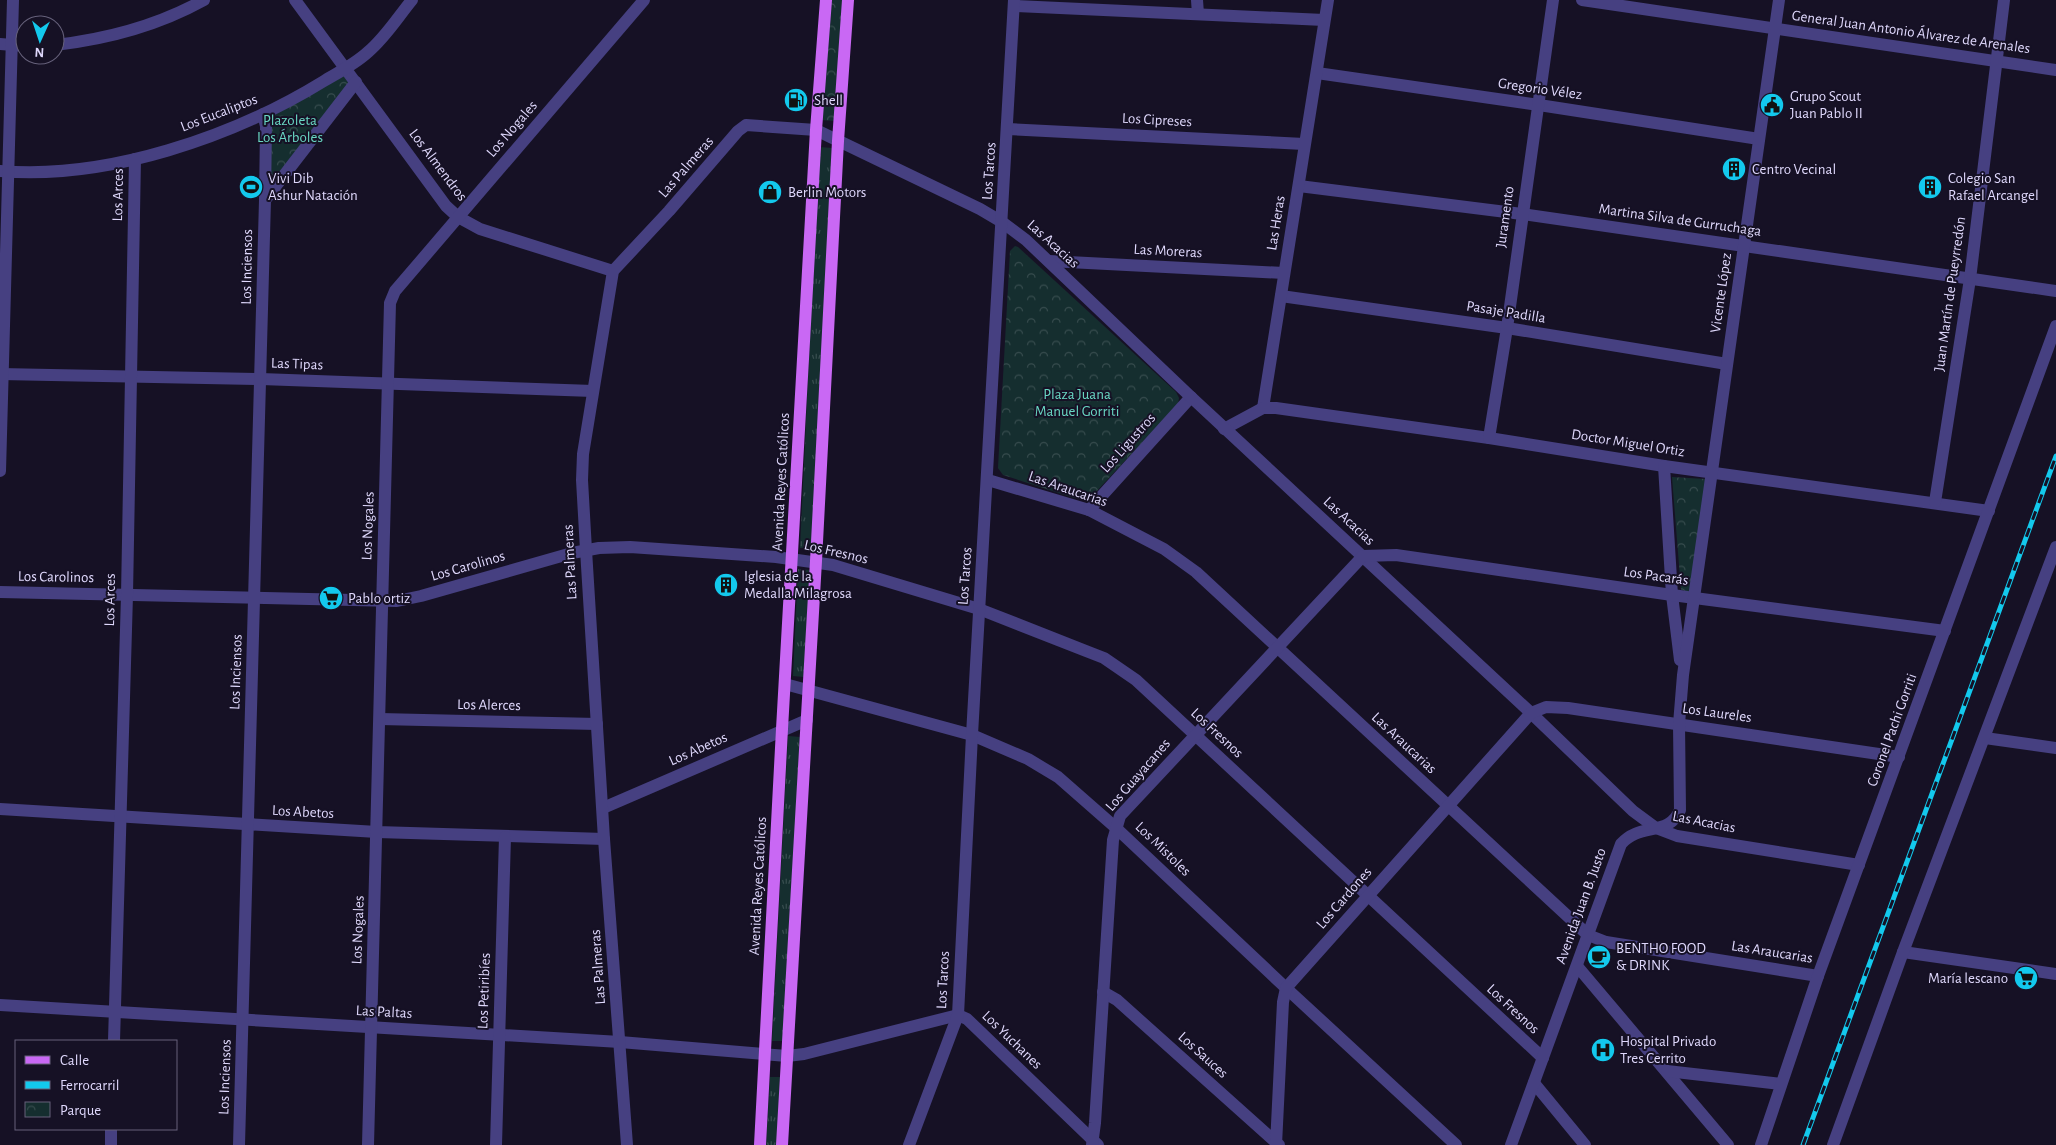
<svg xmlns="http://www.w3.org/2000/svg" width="2056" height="1145" font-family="'Alegreya Sans',sans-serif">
  <defs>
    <pattern id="grass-tufts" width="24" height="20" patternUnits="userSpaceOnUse" patternTransform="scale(1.25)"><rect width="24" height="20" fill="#152e2f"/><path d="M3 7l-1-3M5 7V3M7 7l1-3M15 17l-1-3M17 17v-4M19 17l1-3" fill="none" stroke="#374c4e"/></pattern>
    <pattern id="park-crowns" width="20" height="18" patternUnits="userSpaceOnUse" patternTransform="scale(1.25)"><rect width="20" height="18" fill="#152e2f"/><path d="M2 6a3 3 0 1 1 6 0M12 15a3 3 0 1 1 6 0" fill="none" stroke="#374c4e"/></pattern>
  </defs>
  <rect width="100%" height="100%" fill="#161125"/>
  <!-- grass -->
  <g fill="url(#grass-tufts)">
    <polygon points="819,147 832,148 813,548 800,548"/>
    <polygon points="798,569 810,570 804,677 793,676"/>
    <polygon points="788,736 800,737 784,1041 772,1041"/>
    <polygon points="770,1077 780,1077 777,1145 766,1145"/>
  </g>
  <!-- park -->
  <g fill="url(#park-crowns)">
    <polygon points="828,0 844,0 836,121 820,120"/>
    <polygon points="346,68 356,82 265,200 263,114"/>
    <polygon points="1015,246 1018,247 1176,392 1179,398 1178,404 1094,494 1086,499 1074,498 1003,475 998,468 1010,251"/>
    <polygon points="1672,477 1706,479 1690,592 1681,590"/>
  </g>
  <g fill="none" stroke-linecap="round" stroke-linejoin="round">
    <!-- minor -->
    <g stroke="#464081" stroke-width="12">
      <polyline points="295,0 446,206 458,217 480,229 613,271"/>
      <polyline points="1197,0 1198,14"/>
      <polyline points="1582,0 2056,70"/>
      <polyline points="1014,6 1324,20"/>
      <polyline points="0,44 25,46"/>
      <path d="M55,45C108,39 157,26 204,0"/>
      <polyline points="1317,73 1539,105 1759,139"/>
      <polyline points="263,114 266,126 265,200"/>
      <polyline points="1008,129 1304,144"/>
      <path d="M0,171C107,180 233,137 324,81C339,72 355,64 368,52C385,38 398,17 412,0"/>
      <polyline points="1299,186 1522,214 2056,291"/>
      <polyline points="1049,261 1284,273"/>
      <polyline points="1281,296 1507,328 1727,364"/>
      <polyline points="0,374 261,379 593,391"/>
      <polyline points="1263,408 1328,0"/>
      <polyline points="1224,429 1263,408 1276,408 1489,438 1664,466 1989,511"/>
      <polyline points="1489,438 1507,328 1553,0"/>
      <polyline points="1664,466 1672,595 1680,660"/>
      <polyline points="0,471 13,0"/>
      <polyline points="988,480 1089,510 1164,549 1196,572 1588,935 1606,942 1818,976"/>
      <polyline points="1935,502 1970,279 2004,0"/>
      <polyline points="1089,510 1191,397"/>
      <polyline points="0,592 397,601 421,596 572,553 599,548 630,547 776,557 833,565 979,609 1086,651 1104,658 1136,680 1543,1058"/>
      <polyline points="785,684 972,735 1028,759 1058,777 1115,827 1286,988 1456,1145"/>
      <polyline points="380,719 597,724"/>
      <polyline points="1985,738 2056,748"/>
      <polyline points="603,808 807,720"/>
      <polyline points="0,809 377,832 604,839"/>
      <polyline points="1903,952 2056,974"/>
      <polyline points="1577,966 1728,1145"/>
      <polyline points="1103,992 1117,1000 1279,1145"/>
      <polyline points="0,1005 620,1042 787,1056 804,1054 958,1015 967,1019 1098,1145"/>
      <polyline points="114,1041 127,595 135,159"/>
      <polyline points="1667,1071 1781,1084"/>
      <polyline points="1534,1083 1585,1145"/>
      <polyline points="111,1145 111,1129"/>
      <polyline points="239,1145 265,200 356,82"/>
      <polyline points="368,1145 390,303 395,291 644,0"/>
      <polyline points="496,1145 505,837"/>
      <polyline points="627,1145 604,839 586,550 582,480 583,454 613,271 669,211 738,131 746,125 816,130 980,209 1002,222 1026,240 1191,397 1531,713 1633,811 1656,828 1677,836 1859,865"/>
      <polyline points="909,1145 958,1015 972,735 1014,0"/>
      <polyline points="1092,1145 1095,1123 1113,840 1120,816 1363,556 1396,555 1672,595 1945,631"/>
      <polyline points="1276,1145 1283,1002 1286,988 1531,713 1546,707 1568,708 1899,757"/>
      <path d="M1511,1145L1621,844C1640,822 1669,837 1680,810L1679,724L1683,675L1779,0"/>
      <polyline points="1761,1145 1818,976 2056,326"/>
      <polyline points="1833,1145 1903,952 2056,547"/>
    </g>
    <!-- major -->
    <g stroke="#c968f4" stroke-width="12">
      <polyline points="760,1145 782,729 816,130 826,0"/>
      <polyline points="782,1145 816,561 838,141 848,0"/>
    </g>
    <!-- rail casing -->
    <g stroke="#13c9ed" stroke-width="5">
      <polyline id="rail" points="1803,1145 2056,456"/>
    </g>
    <!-- rail -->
    <use href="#rail" stroke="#161125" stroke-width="3" stroke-dasharray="9" stroke-linecap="butt"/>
  </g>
  <!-- icons -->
  <defs>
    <g id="fuel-disc" transform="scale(1.25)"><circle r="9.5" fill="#13c9ed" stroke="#161125"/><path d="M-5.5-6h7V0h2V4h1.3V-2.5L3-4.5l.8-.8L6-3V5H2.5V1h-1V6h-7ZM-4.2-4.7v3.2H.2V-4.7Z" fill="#111"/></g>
    <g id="civic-disc" transform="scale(1.25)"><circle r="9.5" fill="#13c9ed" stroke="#161125"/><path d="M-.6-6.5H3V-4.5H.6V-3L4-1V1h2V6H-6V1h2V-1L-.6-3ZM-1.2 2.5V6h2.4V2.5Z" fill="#111"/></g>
    <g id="building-disc" transform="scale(1.25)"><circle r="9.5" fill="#13c9ed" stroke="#161125"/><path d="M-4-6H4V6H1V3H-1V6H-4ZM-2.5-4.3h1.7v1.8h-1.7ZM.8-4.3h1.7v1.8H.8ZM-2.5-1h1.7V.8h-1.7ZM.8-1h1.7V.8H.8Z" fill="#111"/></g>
    <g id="stadium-disc" transform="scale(1.25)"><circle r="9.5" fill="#13c9ed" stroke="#161125"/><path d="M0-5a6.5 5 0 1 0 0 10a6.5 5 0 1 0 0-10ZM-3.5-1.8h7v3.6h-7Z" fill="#111"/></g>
    <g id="shop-disc" transform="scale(1.25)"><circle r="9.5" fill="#13c9ed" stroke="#161125"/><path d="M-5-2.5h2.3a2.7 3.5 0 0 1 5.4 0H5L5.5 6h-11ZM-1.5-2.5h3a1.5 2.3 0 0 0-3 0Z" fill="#111"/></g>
    <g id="supermarket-disc" transform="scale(1.25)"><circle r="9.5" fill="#13c9ed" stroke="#161125"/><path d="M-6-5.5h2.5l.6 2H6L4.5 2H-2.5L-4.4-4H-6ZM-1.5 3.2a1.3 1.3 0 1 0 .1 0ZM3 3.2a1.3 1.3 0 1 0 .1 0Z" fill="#111"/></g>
    <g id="cafe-disc" transform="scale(1.25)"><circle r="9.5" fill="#13c9ed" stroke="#161125"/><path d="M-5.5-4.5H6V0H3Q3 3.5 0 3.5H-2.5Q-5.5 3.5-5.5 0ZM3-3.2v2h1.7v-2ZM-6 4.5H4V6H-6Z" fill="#111"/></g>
    <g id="hospital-disc" transform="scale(1.25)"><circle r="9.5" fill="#13c9ed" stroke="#161125"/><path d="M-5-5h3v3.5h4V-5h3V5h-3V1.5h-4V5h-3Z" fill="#111"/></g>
  </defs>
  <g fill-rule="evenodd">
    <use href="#fuel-disc" x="796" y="100"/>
    <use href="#civic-disc" x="1772" y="105"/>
    <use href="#building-disc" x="1734" y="169"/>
    <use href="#stadium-disc" x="251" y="187"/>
    <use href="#building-disc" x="1930" y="187"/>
    <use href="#shop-disc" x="770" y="192"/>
    <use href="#building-disc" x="726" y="585"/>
    <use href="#supermarket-disc" x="331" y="598"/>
    <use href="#cafe-disc" x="1599" y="957"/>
    <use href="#supermarket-disc" x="2026" y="978"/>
    <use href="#hospital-disc" x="1603" y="1050"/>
  </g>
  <g text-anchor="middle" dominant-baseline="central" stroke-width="4" stroke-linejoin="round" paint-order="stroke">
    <!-- street labels -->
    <g font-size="15" fill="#dfd8fc" stroke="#161125">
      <text transform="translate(1911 32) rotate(8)">General Juan Antonio Álvarez de Arenales</text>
      <text transform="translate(1540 89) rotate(8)">Gregorio Vélez</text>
      <text transform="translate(219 113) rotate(-21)">Los Eucaliptos</text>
      <text transform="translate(1157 120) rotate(3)">Los Cipreses</text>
      <text transform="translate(512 129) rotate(-49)">Los Nogales</text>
      <text transform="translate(438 165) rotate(53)">Los Almendros</text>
      <text transform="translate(686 167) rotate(-49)">Las Palmeras</text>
      <text transform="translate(989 171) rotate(-86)">Los Tarcos</text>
      <text transform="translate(118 195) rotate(-89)">Los Arces</text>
      <text transform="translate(1505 217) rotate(-82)">Juramento</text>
      <text transform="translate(1680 220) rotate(8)">Martina Silva de Gurruchaga</text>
      <text transform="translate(1276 223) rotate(-81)">Las Heras</text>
      <text transform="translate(1053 244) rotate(42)">Las Acacias</text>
      <text transform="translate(1168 251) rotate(3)">Las Moreras</text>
      <text transform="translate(247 267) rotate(-89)">Los Inciensos</text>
      <text transform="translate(1721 293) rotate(-82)">Vicente López</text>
      <text transform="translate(1950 294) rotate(-82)">Juan Martín de Pueyrredón</text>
      <text transform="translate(1506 312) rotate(9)">Pasaje Padilla</text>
      <text transform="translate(297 364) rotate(2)">Las Tipas</text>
      <text transform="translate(1128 443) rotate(-48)">Los Ligustros</text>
      <text transform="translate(1628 443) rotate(9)">Doctor Miguel Ortiz</text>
      <text transform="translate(781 482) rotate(-87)">Avenida Reyes Católicos</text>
      <text transform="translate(1068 489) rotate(19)">Las Araucarias</text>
      <text transform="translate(1349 521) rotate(43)">Las Acacias</text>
      <text transform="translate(368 526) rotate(-88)">Los Nogales</text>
      <text transform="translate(836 552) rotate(13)">Los Fresnos</text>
      <text transform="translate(570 562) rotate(-93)">Las Palmeras</text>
      <text transform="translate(468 566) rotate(-16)">Los Carolinos</text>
      <text transform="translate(965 576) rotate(-86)">Los Tarcos</text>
      <text transform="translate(1656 576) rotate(8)">Los Pacarás</text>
      <text transform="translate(56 577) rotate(1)">Los Carolinos</text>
      <text transform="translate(110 600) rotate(-89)">Los Arces</text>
      <text transform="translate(236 672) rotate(-88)">Los Inciensos</text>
      <text transform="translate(489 705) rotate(1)">Los Alerces</text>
      <text transform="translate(1717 713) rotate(8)">Los Laureles</text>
      <text transform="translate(1892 730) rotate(-70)">Coronel Pachi Gorriti</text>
      <text transform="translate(1217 733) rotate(43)">Los Fresnos</text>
      <text transform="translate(1404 743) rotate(43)">Las Araucarias</text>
      <text transform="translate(698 749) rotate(-24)">Los Abetos</text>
      <text transform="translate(1138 775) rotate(-49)">Los Guayacanes</text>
      <text transform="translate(303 812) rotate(3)">Los Abetos</text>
      <text transform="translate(1704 822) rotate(11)">Las Acacias</text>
      <text transform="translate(1163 849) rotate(44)">Los Mistoles</text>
      <text transform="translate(758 886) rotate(-87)">Avenida Reyes Católicos</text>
      <text transform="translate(1344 898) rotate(-49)">Los Cardones</text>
      <text transform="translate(1581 906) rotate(-70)">Avenida Juan B. Justo</text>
      <text transform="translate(358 930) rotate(-88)">Los Nogales</text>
      <text transform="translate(1772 952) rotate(9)">Las Araucarias</text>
      <text transform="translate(598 967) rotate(-94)">Las Palmeras</text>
      <text transform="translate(943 980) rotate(-87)">Los Tarcos</text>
      <text transform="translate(484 991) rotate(-88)">Los Petiribíes</text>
      <text transform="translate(1513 1009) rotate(43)">Los Fresnos</text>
      <text transform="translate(384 1012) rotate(3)">Las Paltas</text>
      <text transform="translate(1012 1040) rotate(44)">Los Yuchanes</text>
      <text transform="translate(1203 1055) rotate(42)">Los Sauces</text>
      <text transform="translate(225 1077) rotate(-88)">Los Inciensos</text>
    </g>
    <!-- poi labels -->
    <g font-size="15" fill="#dfd8fc" stroke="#161125" text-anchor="start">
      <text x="1790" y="96">Grupo Scout<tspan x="1790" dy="17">Juan Pablo II</tspan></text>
      <text x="814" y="100">Shell</text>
      <text x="1752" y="169">Centro Vecinal</text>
      <text x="268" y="178">Vivi Dib<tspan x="268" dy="17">Ashur Natación</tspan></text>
      <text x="1948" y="178">Colegio San<tspan x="1948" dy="17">Rafael Arcangel</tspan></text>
      <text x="788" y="192">Berlin Motors</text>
      <text x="744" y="576">Iglesia de la<tspan x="744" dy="17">Medalla Milagrosa</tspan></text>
      <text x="348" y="598">Pablo ortiz</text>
      <text x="1616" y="948">BENTHO FOOD<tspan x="1616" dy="17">&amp; DRINK</tspan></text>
      <text x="2008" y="978" text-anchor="end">María lescano</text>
      <text x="1620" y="1041">Hospital Privado<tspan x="1620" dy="17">Tres Cerrito</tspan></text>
    </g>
    <!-- park labels -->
    <g font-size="15" fill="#69d7c3" stroke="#161125">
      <text x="290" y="120">Plazoleta<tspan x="290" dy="17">Los Árboles</tspan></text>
      <text x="1077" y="394">Plaza Juana<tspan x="1077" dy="17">Manuel Gorriti</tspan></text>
    </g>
  </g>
  <!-- legend -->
  <rect x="15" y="1040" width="162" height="90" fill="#161125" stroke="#66617b"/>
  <rect x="25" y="1056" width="25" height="8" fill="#c968f4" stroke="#66617b"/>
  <text x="60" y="1065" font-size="15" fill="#dfd8fc">Calle</text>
  <rect x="25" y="1081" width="25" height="8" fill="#13c9ed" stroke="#66617b"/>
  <text x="60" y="1090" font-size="15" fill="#dfd8fc">Ferrocarril</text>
  <rect x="25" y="1102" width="25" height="15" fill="url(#park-crowns)" stroke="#66617b"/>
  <text x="60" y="1115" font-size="15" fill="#dfd8fc">Parque</text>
  <!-- north arrow -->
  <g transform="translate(40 40) rotate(183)"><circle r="24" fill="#161125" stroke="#66617b"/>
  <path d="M0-4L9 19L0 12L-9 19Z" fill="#13c9ed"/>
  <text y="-8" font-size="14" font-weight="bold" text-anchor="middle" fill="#dfd8fc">N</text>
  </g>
</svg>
